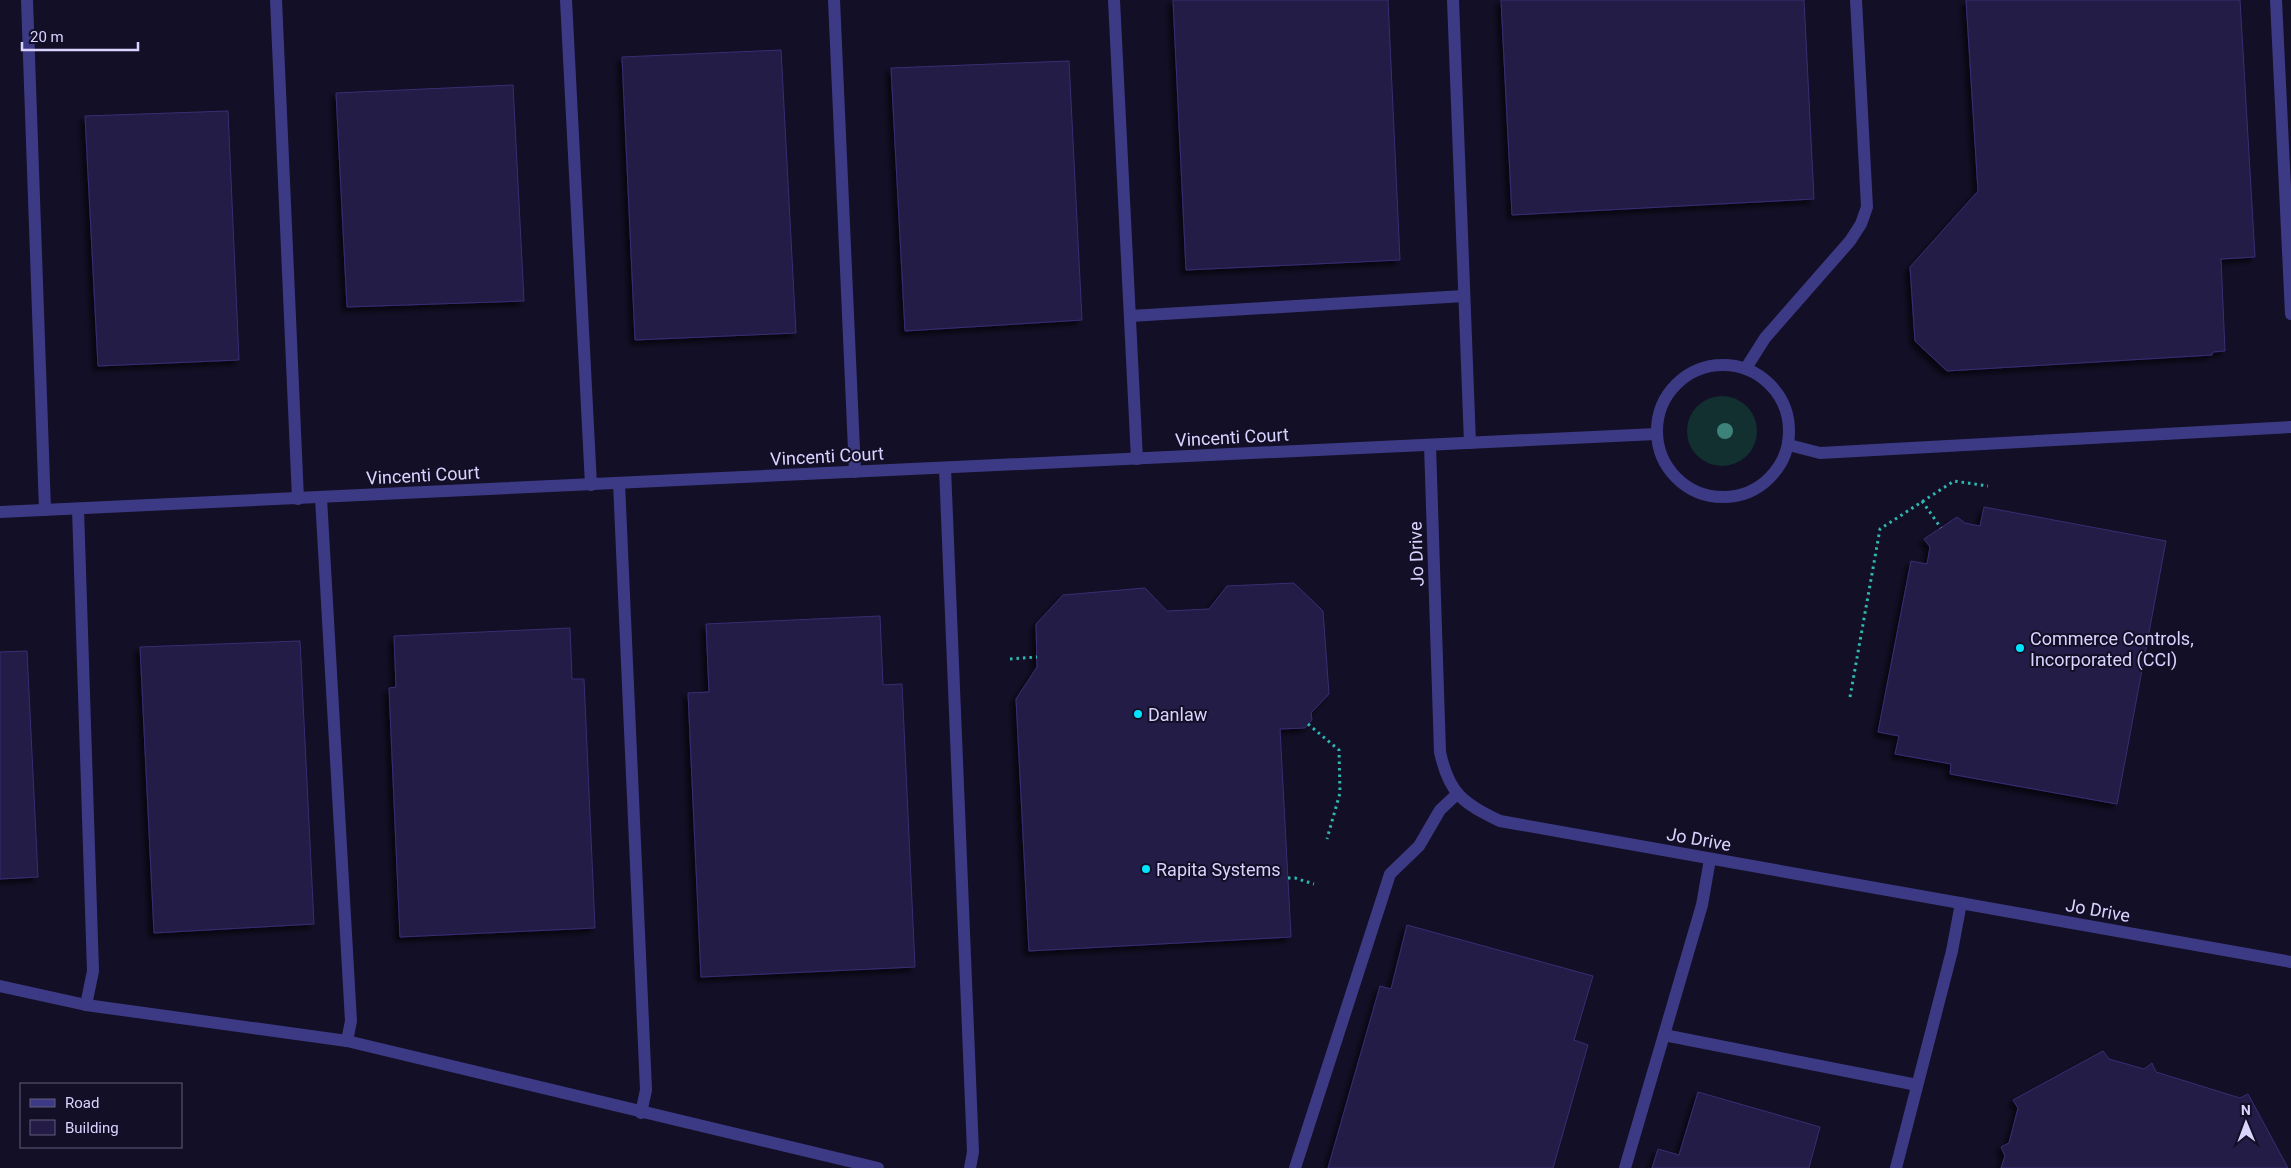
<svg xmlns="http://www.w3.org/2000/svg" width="2291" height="1168" font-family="Roboto,sans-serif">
  <defs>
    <filter id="shadow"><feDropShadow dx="-4.5" dy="4.5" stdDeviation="2.5" flood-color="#0009"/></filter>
  </defs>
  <rect width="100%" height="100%" fill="#130f26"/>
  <!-- green -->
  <circle fill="#12302f" cx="1722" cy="431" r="35"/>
  <!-- building -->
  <g fill="#241b47" stroke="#3b2d73" filter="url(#shadow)">
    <polygon points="1173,0 1388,0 1400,260 1186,270"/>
    <polygon points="1501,0 1804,0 1814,199 1512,215"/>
    <polygon points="1966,0 2240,0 2255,257 2221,259 2225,351 2213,352 2212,355 1947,371 1915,341 1910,267 1978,191"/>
    <polygon points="781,50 796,333 635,340 622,57"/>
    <polygon points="1069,61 1082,320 905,331 891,68"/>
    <polygon points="513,85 524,301 347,307 336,93"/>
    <polygon points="228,111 239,360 98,366 85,116"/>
    <polygon points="1984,507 2166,541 2117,804 1950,774 1951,764 1895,754 1899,736 1878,732 1911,561 1927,564 1930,547 1924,539 1957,517 1965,523 1980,526"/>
    <polygon points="1294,583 1323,611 1329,694 1311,713 1312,720 1305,728 1280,729 1291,937 1029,951 1016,699 1037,667 1036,624 1063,595 1145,588 1167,611 1209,609 1227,586"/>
    <polygon points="880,616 883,685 902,684 915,967 701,977 688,693 709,692 706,624"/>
    <polygon points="570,628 572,679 584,679 595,928 400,937 389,688 396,687 394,636"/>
    <polygon points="300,641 314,924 154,933 140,647"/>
    <polygon points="27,651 38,877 0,879 0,652"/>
    <polygon points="1407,925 1593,976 1574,1040 1588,1045 1553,1168 1328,1168 1380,986 1391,989"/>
    <polygon points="2103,1051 2109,1059 2144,1069 2152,1063 2156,1072 2240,1098 2248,1094 2288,1168 2001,1168 2005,1156 2001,1147 2009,1143 2018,1108 2013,1100"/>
    <polygon points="1698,1092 1820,1127 1809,1168 1652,1168 1658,1149 1679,1155"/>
  </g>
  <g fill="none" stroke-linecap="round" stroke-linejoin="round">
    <!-- path -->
    <g stroke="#2fb8b0" stroke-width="3" stroke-dasharray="2.5 4" stroke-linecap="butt">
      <polyline points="1922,501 1941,528"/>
      <polyline points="1010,659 1037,657"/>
      <polyline points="1850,697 1880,529 1954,481 1988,486"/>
      <polyline points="1308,724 1339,750 1340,793 1327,839"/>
      <polyline points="1288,878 1295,878 1314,884"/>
    </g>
    <!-- service -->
    <g stroke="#3d3a85" stroke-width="12">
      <polyline points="27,0 45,510"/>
      <polyline points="276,0 298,499"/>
      <polyline points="566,0 591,485"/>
      <polyline points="834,0 855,472"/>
      <polyline points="1114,0 1137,459"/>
      <polyline points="1453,0 1470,443"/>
      <polyline points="2276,0 2291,314"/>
      <polyline points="1130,316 1464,296"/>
      <polyline points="1746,368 1765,338 1850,241 1861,224 1867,207 1856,0"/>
      <polyline points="1789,445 1820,453 2291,427"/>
      <polyline points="945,468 973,1152 970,1168"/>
      <polyline points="619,483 646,1090 641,1113"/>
      <polyline points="321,498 351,1021 347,1041"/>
      <polyline points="78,509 93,971 86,1005"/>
      <polyline points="0,986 86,1005 347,1041 878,1168"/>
      <polyline points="1664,1035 1917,1085"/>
      <polyline points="1295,1168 1390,874 1419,846 1440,810 1457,794"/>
      <polyline points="1625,1168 1702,905 1710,859"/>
      <polyline points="1896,1168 1952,951 1961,903"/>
    </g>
    <!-- minor -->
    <g stroke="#3d3a85" stroke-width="12">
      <circle cx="1723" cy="431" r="66"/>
      <path d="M1430,445L1440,752C1449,794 1463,803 1500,821L2291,962"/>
      <polyline points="0,512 1656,434"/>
    </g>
  </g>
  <!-- trees -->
  <circle fill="#3d827b" cx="1725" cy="431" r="8"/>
  <!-- markers -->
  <g fill="#00e5ff" stroke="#130f26" stroke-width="2">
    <circle cx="2020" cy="648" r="5"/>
    <circle cx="1138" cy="714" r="5"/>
    <circle cx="1146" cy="869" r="5"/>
  </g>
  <g text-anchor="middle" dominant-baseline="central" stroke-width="4" stroke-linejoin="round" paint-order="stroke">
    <!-- street labels -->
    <g font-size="18" fill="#d9d4ff" stroke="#130f26">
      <text transform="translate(1232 437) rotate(-3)">Vincenti Court</text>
      <text transform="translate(827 456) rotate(-3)">Vincenti Court</text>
      <text transform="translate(423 475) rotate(-3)">Vincenti Court</text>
      <text transform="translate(1416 554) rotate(-92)">Jo Drive</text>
      <text transform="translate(1699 839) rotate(10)">Jo Drive</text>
      <text transform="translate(2098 910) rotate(10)">Jo Drive</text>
    </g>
    <!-- poi labels -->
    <g font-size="18" fill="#d9d4ff" stroke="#130f26" text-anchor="start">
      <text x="2030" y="638">Commerce Controls,<tspan x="2030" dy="21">Incorporated (CCI)</tspan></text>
      <text x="1148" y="714">Danlaw</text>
      <text x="1156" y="869">Rapita Systems</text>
    </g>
  </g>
  <!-- legend -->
  <rect x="20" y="1083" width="162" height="65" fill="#130f26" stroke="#625e7d"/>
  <rect x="30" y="1099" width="25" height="8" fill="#3d3a85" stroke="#625e7d"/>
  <text x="65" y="1108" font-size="15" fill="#d9d4ff">Road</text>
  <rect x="30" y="1120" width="25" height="15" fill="#241b47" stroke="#625e7d"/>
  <text x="65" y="1133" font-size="15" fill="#d9d4ff">Building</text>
  <!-- north arrow -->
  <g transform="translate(2246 1123) rotate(359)" stroke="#130f26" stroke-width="4" paint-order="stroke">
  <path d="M0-4L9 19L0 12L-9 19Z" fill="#d9d4ff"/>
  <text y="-8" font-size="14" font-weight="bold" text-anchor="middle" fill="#d9d4ff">N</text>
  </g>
  <!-- scale -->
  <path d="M22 42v8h116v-8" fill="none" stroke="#d9d4ff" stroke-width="2.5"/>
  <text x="30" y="42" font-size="15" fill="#d9d4ff" stroke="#130f26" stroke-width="4" paint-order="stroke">20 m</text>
</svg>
